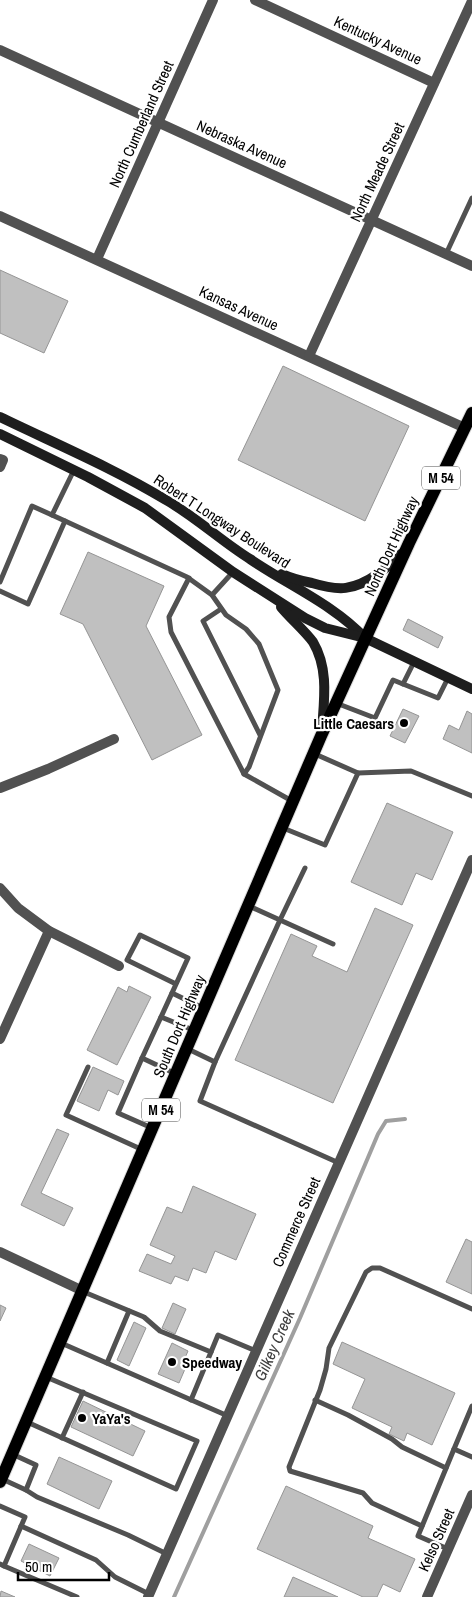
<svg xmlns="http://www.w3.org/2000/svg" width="472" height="1597" font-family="'Archivo Narrow',sans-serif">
  <rect width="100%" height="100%" fill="#fff"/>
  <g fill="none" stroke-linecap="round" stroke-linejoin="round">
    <!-- stream -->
    <polyline stroke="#9f9f9f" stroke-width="4" points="174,1597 300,1318 378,1134 386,1121 405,1119"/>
  </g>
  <!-- building -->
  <g fill="#c0c0c0" stroke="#959595">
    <polygon points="0,270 68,301 44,353 0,333"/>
    <polygon points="283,366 409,426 365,521 238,460"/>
    <polygon points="88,552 164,586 146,626 202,735 152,760 83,624 60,614"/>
    <polygon points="408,619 443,637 438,648 403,630"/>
    <polygon points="403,709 419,716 405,743 390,736"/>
    <polygon points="467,711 472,714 472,753 443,739 449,725 459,730"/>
    <polygon points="387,803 453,832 432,880 416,873 402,905 351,882"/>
    <polygon points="375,908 413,925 333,1103 235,1060 291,934 317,946 312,956 347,972"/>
    <polygon points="129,986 151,997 117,1065 87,1050 118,987 127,992"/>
    <polygon points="93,1067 124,1081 118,1095 108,1090 99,1111 77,1101"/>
    <polygon points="57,1129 69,1134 41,1193 73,1208 64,1226 21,1205"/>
    <polygon points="193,1186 256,1214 236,1260 215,1251 206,1273 193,1268 188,1281 175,1276 171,1284 139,1271 147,1254 171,1264 175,1256 150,1245 167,1207 182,1213"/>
    <polygon points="466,1239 472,1242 472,1294 446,1282"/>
    <polygon points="173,1303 186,1309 175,1334 162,1328"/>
    <polygon points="0,1305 6,1308 0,1321"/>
    <polygon points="134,1322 146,1328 129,1366 117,1360"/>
    <polygon points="342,1342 455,1393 432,1445 407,1433 404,1441 389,1434 392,1427 352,1408 365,1379 333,1364"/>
    <polygon points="172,1343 188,1351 181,1367 185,1369 179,1383 158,1374"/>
    <polygon points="83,1401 145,1431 133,1456 71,1427"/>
    <polygon points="59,1457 112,1481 99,1509 47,1484"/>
    <polygon points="286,1486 373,1526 368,1538 415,1559 400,1592 383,1584 377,1597 363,1597 257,1549"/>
    <polygon points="29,1544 59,1558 50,1576 21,1561"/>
    <polygon points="293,1577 338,1597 284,1597"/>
    <polygon points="1,1591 15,1597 0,1597"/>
  </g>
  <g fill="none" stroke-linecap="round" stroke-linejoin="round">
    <!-- primary casing -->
    <g stroke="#dbdbdb" stroke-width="14">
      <polyline id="primary" points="0,1482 321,736 409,543 472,413"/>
    </g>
    <!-- lane -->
    <g stroke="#515151" stroke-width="5">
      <polyline points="446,254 472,198"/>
      <polyline points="74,470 52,515 187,577 212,595 226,615 246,629 259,644 278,690 249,767 244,774 292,801"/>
      <polyline points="189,578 169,617 171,632 244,774"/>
      <polyline points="0,582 32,506 52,515"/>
      <polyline points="0,591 28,604 65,521"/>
      <polyline points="212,595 233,572"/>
      <polyline points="221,609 203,621 260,735"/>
      <polyline points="403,684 414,662"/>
      <polyline points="336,703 375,718 393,680 438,698 448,678"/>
      <polyline points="358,773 411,771 472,796"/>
      <polyline points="283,828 325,845 358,773 315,754"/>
      <polyline points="305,868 280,920 333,944"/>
      <polyline points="172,993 203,1008"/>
      <polyline points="161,1017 188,958 140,935 127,960 176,984"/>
      <polyline points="188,1049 215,1062 200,1101 339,1163"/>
      <polyline points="142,1058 118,1113 152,1128"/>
      <polyline points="215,1062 280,920 249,906"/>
      <polyline points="88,1067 66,1115 143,1150"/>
      <polyline points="176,1074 142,1058 161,1017 193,1030"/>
      <polyline points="84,1292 144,1317 160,1331 211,1352 191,1400"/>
      <polyline points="61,1343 228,1416"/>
      <polyline points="211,1352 218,1335 256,1351"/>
      <polyline points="107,1363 129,1311"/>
      <polyline points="315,1400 348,1415 392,1439 402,1447 446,1468"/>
      <polyline points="472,1406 454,1449 472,1457"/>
      <polyline points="27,1422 176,1489 197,1441 46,1377"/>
      <polyline points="62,1438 83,1392"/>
      <polyline points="2,1479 26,1490 36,1465 12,1454"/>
      <polyline points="26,1490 37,1497 128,1535 167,1554"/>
      <polyline points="0,1506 25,1517 4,1566 0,1564"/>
      <polyline points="21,1526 96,1560 115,1577 149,1594"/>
      <polyline points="422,1526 372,1503 363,1493 290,1471 289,1467 320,1390 326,1369 329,1348 366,1272 372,1268 380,1268 472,1309"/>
      <polyline points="448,1549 418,1536 454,1449"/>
      <polyline points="4,1566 77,1597"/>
    </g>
    <!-- street -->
    <g stroke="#515151" stroke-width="10">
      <polyline points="255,0 434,83"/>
      <polyline points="0,50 472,266"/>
      <polyline points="0,216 465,428"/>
      <polyline points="97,259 213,0"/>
      <polyline points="309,356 472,1"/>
      <polyline points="0,459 3,460 0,467"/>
      <polyline points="0,788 48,769 114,739"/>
      <polyline points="0,888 18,908 49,931 119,966"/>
      <polyline points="0,1039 49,931"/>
      <polyline points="0,1252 83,1291"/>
      <polyline points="148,1597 472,860"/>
      <polyline points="427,1597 472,1495"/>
    </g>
    <!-- secondary -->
    <g stroke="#1e1e1e" stroke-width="10">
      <path d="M0,417C56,444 113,468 166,500C196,517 221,541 250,559C288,585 333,604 365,638"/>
      <polyline points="0,434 88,477 145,508 233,572 305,618 325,628 365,638 472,689"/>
      <path d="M282,574C291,578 302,581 312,583C339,591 353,591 378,574C386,568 394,562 401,554"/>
      <path d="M281,607C290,618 305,631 313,642C329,669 324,700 322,730"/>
    </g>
    <!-- primary -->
    <use href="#primary" stroke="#000" stroke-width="12"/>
  </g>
  <!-- markers -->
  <g fill="#000" stroke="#fff" stroke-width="2">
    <circle cx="404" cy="723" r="5"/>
    <circle cx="172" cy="1362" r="5"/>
    <circle cx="82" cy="1418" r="5"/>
  </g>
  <g text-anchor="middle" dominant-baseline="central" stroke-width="4.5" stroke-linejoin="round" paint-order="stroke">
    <!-- shield labels -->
    <g fill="#fff" stroke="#4c4c4c" stroke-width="1">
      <rect x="422" y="466.5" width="38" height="23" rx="4"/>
      <rect x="142" y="1098.5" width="38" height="23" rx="4"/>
    </g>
    <g font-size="14" font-weight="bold" fill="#000">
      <text x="441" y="478">M 54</text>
      <text x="161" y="1110">M 54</text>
    </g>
    <!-- street labels -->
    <g font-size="15" fill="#000" stroke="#fff">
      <text transform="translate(378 40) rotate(25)">Kentucky Avenue</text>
      <text transform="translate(141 124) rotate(-66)">North Cumberland Street</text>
      <text transform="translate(242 144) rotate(24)">Nebraska Avenue</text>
      <text transform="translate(377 172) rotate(-65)">North Meade Street</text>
      <text transform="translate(239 308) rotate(25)">Kansas Avenue</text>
      <text transform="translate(222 521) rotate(33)">Robert T Longway Boulevard</text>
      <text transform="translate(391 546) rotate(-65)">North Dort Highway</text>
      <text transform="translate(179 1026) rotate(-67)">South Dort Highway</text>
      <text transform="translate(296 1222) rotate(-66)">Commerce Street</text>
      <text transform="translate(436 1540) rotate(-66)">Kelso Street</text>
    </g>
    <!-- poi labels -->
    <g font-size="15" font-weight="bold" fill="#000" stroke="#fff" text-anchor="start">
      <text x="394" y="723" text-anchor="end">Little Caesars</text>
      <text x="182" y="1362">Speedway</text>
      <text x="92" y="1418">YaYa's</text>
    </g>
    <!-- water labels -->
    <g font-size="16" font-style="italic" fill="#404040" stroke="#fff">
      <text transform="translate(274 1345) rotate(-66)">Gilkey Creek</text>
    </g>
  </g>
  <!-- scale -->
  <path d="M18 1572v8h91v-8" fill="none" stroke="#000000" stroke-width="2.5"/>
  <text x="25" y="1572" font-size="15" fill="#000000" stroke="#ffffff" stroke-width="4" paint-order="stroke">50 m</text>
</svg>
